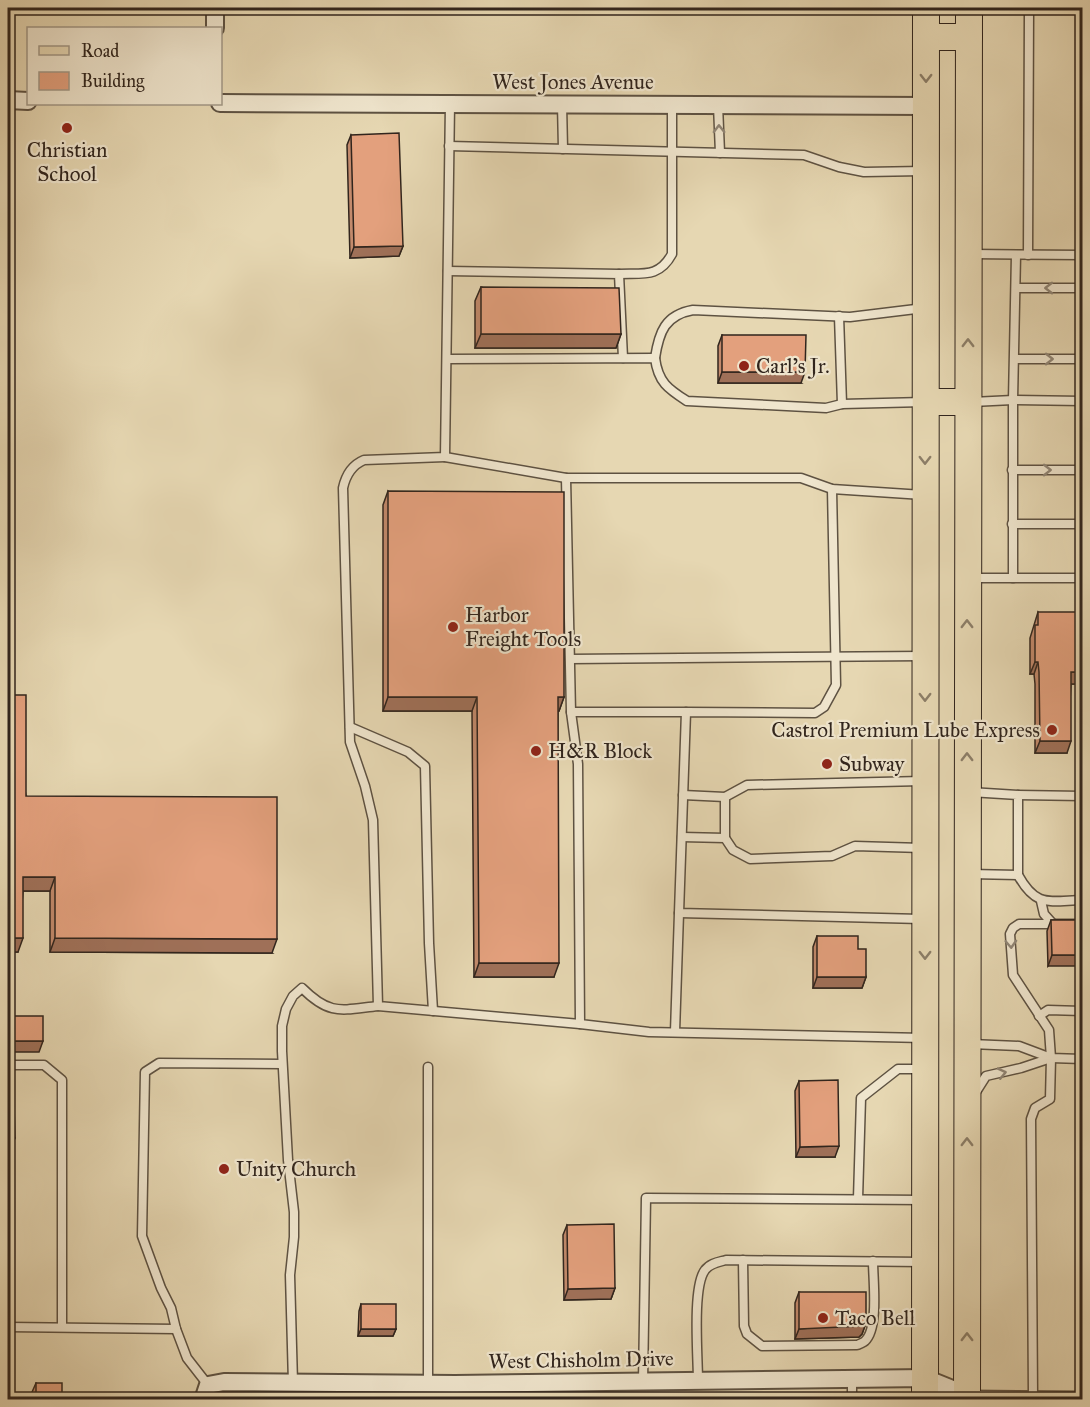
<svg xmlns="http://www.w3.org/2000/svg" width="1090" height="1407" font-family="'IM FELL Great Primer',serif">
  <rect width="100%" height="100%" fill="#e6d7b2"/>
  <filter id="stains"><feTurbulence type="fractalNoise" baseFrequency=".00333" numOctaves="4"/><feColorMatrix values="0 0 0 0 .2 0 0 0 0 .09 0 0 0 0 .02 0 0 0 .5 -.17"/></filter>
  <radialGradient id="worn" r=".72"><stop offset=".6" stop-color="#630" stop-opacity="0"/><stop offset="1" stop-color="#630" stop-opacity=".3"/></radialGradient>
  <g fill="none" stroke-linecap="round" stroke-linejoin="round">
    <!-- lane casing -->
    <g stroke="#5e5242" stroke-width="11">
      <g id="lane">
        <path d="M450,104L445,457L364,460C352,465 346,474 343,488L350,742L365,786L373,820L378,1006L580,1024"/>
        <polyline points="562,104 563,149"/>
        <polyline points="718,105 720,153"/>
        <polyline points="449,146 804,155 839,167 864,172 923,171"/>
        <polyline points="972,254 1082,255"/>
        <polyline points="1028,255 1029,8"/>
        <polyline points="448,271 619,274 623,358"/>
        <path d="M619,274C643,273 659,278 672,254V104"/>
        <polyline points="1016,288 1082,288"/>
        <polyline points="839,316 842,404"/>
        <path d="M655,358C659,332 665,315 693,310L850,317L924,308"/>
        <path d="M447,359L655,358C658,382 668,389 687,401L826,408L842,404L924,402"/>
        <polyline points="1015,359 1082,359"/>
        <polyline points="972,402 1013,400 1082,401"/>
        <polyline points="445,457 566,478"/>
        <polyline points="1012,470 1082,470"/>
        <polyline points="832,489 836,685 824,707 815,713 686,712 679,913 921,919"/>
        <polyline points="923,495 832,489 801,478 566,478 571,712 578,764 580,1024 649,1032 924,1038"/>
        <polyline points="1012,524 1082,524"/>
        <polyline points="971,578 1082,578"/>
        <polyline points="1013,578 1013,400 1016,255"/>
        <polyline points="570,659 924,656"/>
        <polyline points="571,712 686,712"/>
        <polyline points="350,727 408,752 425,766 429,943 433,1011"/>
        <polyline points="683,795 725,797 747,785 922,781"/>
        <polyline points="1018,795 1082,796"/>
        <polyline points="725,797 725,838"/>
        <polyline points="682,837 725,838 733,850 750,859 832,856 855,846 922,848"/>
        <polyline points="970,874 1018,875 1018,795 970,792"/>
        <path d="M1018,875C1036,908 1049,901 1082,900"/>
        <polyline points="1041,901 1044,914 1053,924"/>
        <polyline points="1039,1016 1048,1010 1082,1011"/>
        <polyline points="675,1032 679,913"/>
        <polyline points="971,1044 1019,1046 1051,1058 1082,1059"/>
        <polyline points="8,1065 44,1065 62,1080 62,1327"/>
        <polyline points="428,1067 428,1384"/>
        <polyline points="974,1095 986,1076 1021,1068 1051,1058"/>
        <polyline points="858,1199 861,1098 898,1069 924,1069"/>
        <path d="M743,1260L744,1326L747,1334L762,1346L857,1345C858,1345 864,1342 865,1341C879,1328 873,1280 873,1261"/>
        <polyline points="8,1327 176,1329"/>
        <polyline points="852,1379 852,1400"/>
        <path d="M698,1381C698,1357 692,1287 705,1270C710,1263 719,1262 726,1260L923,1262"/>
        <polyline points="643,1382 646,1198 924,1200"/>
        <path d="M293,1383L290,1275L294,1237V1212L288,1160L282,1051V1026L286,1009L293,996L302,988C330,1016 341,1010 378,1006"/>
        <polyline points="208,1385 187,1358 176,1329 171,1308 161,1288 142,1236 145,1072 159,1063 282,1064"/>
        <polyline points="969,1395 1082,1396"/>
        <polyline points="1033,1396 1031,1119 1035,1108 1050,1099 1051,1058 1049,1030 1013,975 1010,934 1013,928 1019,924 1082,924"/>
      </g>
    </g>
    <!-- street casing -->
    <g stroke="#5e5242" stroke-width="20">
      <g id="street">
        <polyline points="215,8 215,28"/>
        <polyline points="8,100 28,101"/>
        <polyline points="220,103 926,106"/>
        <polyline points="203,1400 208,1385 224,1382 455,1384 925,1378 967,1395"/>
      </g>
    </g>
    <!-- primary casing -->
    <g stroke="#31251d" stroke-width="28">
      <g id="primary">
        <polyline points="926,37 969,37"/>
        <polyline points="926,402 968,402"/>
        <polyline points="925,1400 926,8"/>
        <polyline points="967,1400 969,8"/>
      </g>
    </g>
    <!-- lane -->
    <use href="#lane" stroke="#efe5cd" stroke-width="8"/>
    <!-- street -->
    <use href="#street" stroke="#efe5cd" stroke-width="16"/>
    <!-- primary -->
    <use href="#primary" stroke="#e6d7b2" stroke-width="26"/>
  </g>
  <!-- wall -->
  <g fill="#c38a6c" stroke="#31251d" stroke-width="1.5">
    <polygon points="351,135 403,246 399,256 350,258 347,145"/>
    <polygon points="481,287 621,334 616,348 475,348 475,301"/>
    <polygon points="722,335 801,383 718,383 718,346"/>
    <polygon points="388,491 564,697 559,711 558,711 554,977 474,977 472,711 383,711 383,505"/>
    <polygon points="1038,612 1083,684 1071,684 1067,753 1035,753 1035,684 1034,674 1030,674 1030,638"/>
    <polygon points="8,695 26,796 272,953 50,952 50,891 23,891 18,952 8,952"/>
    <polygon points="1051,920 1083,920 1048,966 1047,931"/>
    <polygon points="817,936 858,949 866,977 862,988 813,988 813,947"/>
    <polygon points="799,1081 835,1157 796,1157 795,1091"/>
    <polygon points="567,1225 615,1288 611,1299 564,1300 563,1235"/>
    <polygon points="799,1292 866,1323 862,1334 859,1337 795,1339 795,1303"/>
    <polygon points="361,1304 396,1329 393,1336 358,1336 359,1311"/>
    <polygon points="36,1383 62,1400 33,1400 32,1392"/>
  </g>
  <!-- shaded-wall -->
  <g fill="#9f7058" stroke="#31251d" stroke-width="1.5">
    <polygon points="403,246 399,256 350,258 354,247"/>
    <polygon points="481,334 621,334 616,348 475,348"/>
    <polygon points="722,372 805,372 801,383 718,383"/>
    <polygon points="1035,662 1038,662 1034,674 1030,674"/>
    <polygon points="1071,672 1083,672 1083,684 1066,684"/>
    <polygon points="388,697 477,697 472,711 383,711"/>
    <polygon points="558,697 564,697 559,711 552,711"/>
    <polygon points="1040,741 1071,741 1067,753 1035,753"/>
    <polygon points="23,877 55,877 50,891 18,891"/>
    <polygon points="8,938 23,938 18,952 8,952"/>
    <polygon points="55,938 277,939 272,953 50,952"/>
    <polygon points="1052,955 1083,955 1083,966 1048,966"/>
    <polygon points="479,963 559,963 554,977 474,977"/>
    <polygon points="817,977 866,977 862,988 813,988"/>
    <polygon points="8,1041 43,1041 39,1052 8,1052"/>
    <polygon points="8,1138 15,1138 10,1152 8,1152"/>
    <polygon points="839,1146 835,1157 796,1157 800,1147"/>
    <polygon points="615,1288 611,1299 564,1300 568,1289"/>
    <polygon points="866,1323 862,1334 859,1337 795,1339 799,1329"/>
    <polygon points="361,1329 396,1329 393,1336 358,1336"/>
  </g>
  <!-- building -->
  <g fill="#e3a07d" stroke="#31251d" stroke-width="1.5">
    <polygon points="399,133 403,246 354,247 351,135"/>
    <polygon points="481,287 619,288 621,334 481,334"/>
    <polygon points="722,335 806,335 805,372 722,372"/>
    <polygon points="388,491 564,492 564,697 558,697 559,963 479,963 477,697 388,697"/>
    <polygon points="1038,612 1083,612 1083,672 1071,672 1071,741 1040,741 1039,672 1038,662 1035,662 1035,625 1038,625"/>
    <polygon points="8,695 26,695 26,796 277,797 277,939 55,938 55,877 23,877 23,938 8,938"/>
    <polygon points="1051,920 1083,920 1083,955 1052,955"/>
    <polygon points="817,936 858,936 858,949 866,949 866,977 817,977"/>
    <rect x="8" y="1016" width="35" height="25"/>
    <polygon points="838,1080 839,1146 800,1147 799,1081"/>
    <polygon points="8,1106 14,1106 15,1138 8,1138"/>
    <polygon points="614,1224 615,1288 568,1289 567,1225"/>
    <polygon points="799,1292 866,1292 866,1323 863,1326 799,1329"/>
    <rect x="361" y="1304" width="35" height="25"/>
    <rect x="36" y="1383" width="26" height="17"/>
  </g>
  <!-- one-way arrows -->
  <defs><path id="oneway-chevron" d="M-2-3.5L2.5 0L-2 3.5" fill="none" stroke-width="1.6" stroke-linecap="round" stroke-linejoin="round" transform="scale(1.5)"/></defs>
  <g stroke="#8c7e68">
    <use href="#oneway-chevron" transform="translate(926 78) rotate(90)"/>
    <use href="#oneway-chevron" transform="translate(968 343) rotate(-90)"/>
    <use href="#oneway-chevron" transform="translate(925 460) rotate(90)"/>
    <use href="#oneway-chevron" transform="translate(967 624) rotate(-90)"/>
    <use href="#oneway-chevron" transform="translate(925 697) rotate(90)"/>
    <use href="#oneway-chevron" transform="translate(967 757) rotate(-90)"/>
    <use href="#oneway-chevron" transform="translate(925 955) rotate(90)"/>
    <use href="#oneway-chevron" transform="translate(967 1142) rotate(-90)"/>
    <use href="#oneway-chevron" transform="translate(967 1337) rotate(-90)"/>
  </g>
  <g stroke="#908575">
    <use href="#oneway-chevron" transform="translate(719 129) rotate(-91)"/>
    <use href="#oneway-chevron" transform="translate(1049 288) rotate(180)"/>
    <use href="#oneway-chevron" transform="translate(1049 359)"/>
    <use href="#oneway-chevron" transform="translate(1047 470)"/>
    <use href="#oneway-chevron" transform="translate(1011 944) rotate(87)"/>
    <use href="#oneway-chevron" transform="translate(1002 1073) rotate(-13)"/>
  </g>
  <!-- markers -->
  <g fill="#8f2418" stroke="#efe5cd" stroke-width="2">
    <circle cx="67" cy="128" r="6"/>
    <circle cx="744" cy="366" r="6"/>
    <circle cx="453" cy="627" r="6"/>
    <circle cx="1052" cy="730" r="6"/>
    <circle cx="536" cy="751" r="6"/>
    <circle cx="827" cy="764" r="6"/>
    <circle cx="224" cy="1169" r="6"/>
    <circle cx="823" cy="1318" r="6"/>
  </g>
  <g text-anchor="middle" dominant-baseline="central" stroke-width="4.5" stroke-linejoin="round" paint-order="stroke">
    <!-- street labels -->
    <g font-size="21" fill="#31251d" stroke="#efe5cd">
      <text x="573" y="82">West Jones Avenue</text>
      <text transform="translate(581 1360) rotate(-1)">West Chisholm Drive</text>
    </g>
    <!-- poi labels -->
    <g font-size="21" fill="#31251d" stroke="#efe5cd" text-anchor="start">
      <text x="67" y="150" text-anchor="middle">Christian<tspan x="67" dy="24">School</tspan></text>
      <text x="756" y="366">Carl's Jr.</text>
      <text x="465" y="615">Harbor<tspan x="465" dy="24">Freight Tools</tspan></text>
      <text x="1040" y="730" text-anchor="end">Castrol Premium Lube Express</text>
      <text x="548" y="751">H&amp;R Block</text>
      <text x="839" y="764">Subway</text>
      <text x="236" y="1169">Unity Church</text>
      <text x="835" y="1318">Taco Bell</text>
    </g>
  </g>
  <!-- margin -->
  <rect width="1090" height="1407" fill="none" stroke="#e6d7b2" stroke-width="30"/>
  <rect x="9" y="9" width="1072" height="1389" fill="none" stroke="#31251d" stroke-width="3"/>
  <rect x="15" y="15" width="1060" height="1377" fill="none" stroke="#31251d" stroke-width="1.5"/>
  <!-- legend -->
  <rect x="27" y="27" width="195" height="78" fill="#efe5cd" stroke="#a39887" stroke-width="1.5"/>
  <rect x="39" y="46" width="30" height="9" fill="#e6d7b2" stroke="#a39887" stroke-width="1.5"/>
  <text x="81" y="57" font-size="18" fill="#31251d">Road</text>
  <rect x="39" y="72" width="30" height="18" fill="#e3a07d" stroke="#a39887" stroke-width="1.5"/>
  <text x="81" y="87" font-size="18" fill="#31251d">Building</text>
  <rect width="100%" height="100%" filter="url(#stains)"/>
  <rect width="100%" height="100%" fill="url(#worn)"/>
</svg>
